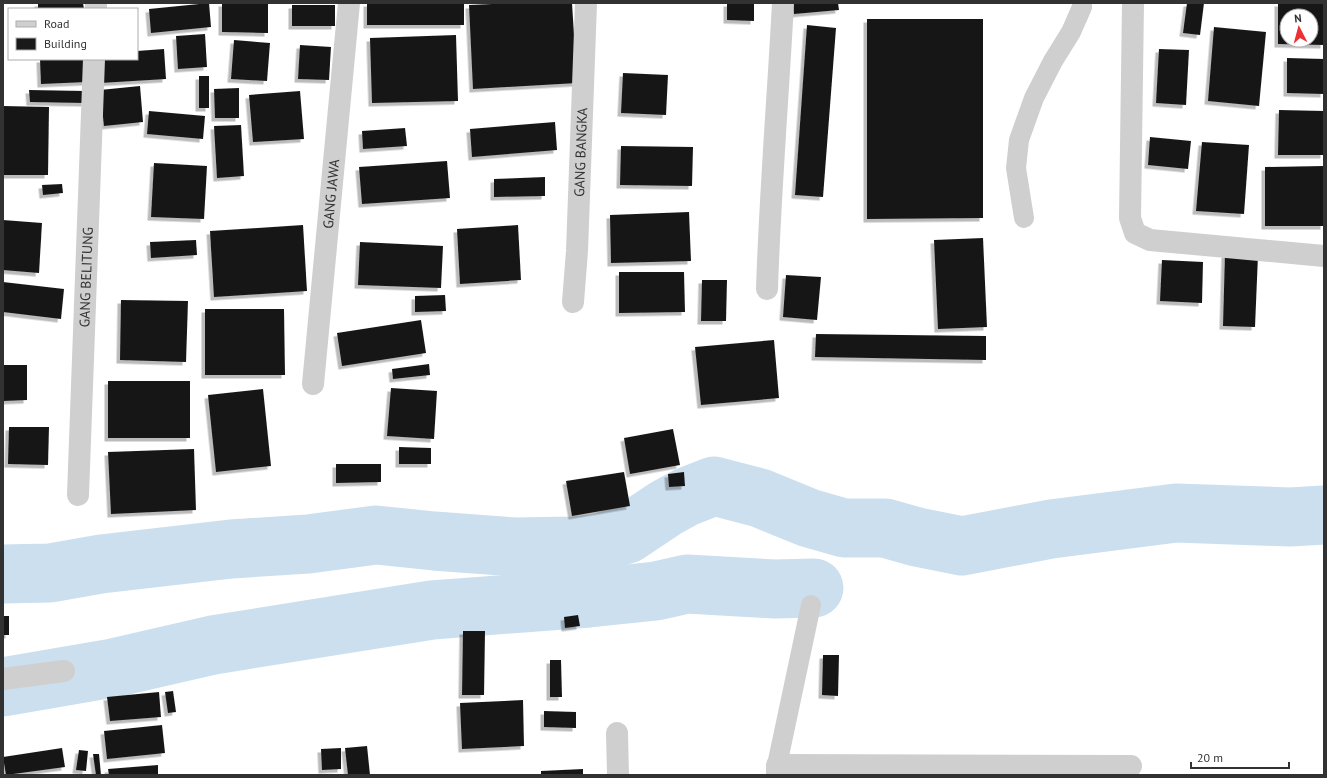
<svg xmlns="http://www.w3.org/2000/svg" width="1327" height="778" font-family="'PT Sans',sans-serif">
  <defs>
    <filter id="shadow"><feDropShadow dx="-3.5" dy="3.5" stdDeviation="0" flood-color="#0004"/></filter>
  </defs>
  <rect width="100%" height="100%" fill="#fff"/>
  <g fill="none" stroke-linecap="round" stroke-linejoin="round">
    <!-- river -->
    <g stroke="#ccdfef" stroke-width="59">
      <polyline points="3,574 50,573 101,564 231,549 308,544 376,535 434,541 515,547 574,546 599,543 627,534 666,508 686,497 714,486 760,498 809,518 844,528 885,528 917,537 962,546 1051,529 1176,513 1290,517 1324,515"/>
      <polyline points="3,687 113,668 213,645 432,610 589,598 656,591 687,584 775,589 814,588"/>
    </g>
  </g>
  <!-- building -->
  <g fill="#191919" fill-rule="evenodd" filter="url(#shadow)">
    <polygon points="38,3 83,3 84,9 38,9"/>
    <polygon points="209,3 211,27 151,33 149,9"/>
    <polygon points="222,3 268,3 268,33 222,32"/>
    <rect x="367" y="3" width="97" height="22"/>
    <polygon points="515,3 572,3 577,83 473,89 469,5"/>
    <polygon points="727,3 754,3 754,21 727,20"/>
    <polygon points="793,3 838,3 839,10 794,14"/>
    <polygon points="1187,3 1204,3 1200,35 1183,33"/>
    <path d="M1278,3H1324V45L1278,44ZM1287,16H1311V40H1287Z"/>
    <rect x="292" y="5" width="43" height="21"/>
    <polygon points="867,19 983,19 983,218 867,219"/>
    <polygon points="807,25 836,28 823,197 795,195"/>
    <polygon points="1214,27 1266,32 1259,106 1208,101"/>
    <polygon points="205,34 207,67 178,69 176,36"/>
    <polygon points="456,35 458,101 372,103 370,38"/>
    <polygon points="234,40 270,43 267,81 231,79"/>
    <polygon points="300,45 331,47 329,80 298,79"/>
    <polygon points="164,49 166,79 100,83 98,59 137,59 137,51"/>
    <polygon points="1159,49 1189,50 1186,105 1156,103"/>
    <polygon points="1287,58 1324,59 1324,94 1287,93"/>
    <polygon points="40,59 86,59 87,82 41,84"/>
    <polygon points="623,73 668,75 666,115 621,113"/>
    <rect x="199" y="76" width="10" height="32"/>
    <polygon points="140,86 143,122 104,126 100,90"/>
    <polygon points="239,88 239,118 215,118 214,89"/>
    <polygon points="29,90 85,91 85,103 30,102"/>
    <polygon points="300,91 304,139 253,142 249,95"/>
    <polygon points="3,106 49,107 48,175 3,175"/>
    <polygon points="1279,110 1324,111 1324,155 1278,155"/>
    <polygon points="149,111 205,116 203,139 147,134"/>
    <polygon points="555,122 557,150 472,157 470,129"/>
    <polygon points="241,125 244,176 217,178 214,126"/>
    <polygon points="405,128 407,146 363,149 362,131"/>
    <polygon points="1150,137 1191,141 1188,169 1148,165"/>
    <polygon points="1202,142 1249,145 1244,214 1196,211"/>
    <polygon points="621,146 693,147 692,186 620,185"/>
    <polygon points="447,161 450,198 362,204 359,167"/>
    <polygon points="154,163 207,166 204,219 151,217"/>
    <polygon points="1324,166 1324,226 1265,226 1265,167"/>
    <polygon points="545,177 545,196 494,197 494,179"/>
    <polygon points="62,184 63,193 43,195 42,185"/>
    <polygon points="689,212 691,261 611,263 610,215"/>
    <polygon points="3,220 42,223 39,273 3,270"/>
    <polygon points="303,225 307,291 214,297 210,231"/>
    <polygon points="518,225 521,280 460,284 457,229"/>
    <polygon points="983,238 987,327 938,329 934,240"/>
    <polygon points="196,240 197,255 151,258 150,242"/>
    <polygon points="360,242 443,246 441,288 358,285"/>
    <polygon points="1225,254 1258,255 1255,327 1223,326"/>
    <polygon points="1162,260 1203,262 1202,303 1160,301"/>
    <polygon points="619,272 684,272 685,312 619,313"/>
    <polygon points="786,275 821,277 817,320 783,317"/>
    <polygon points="702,280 727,280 726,321 701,321"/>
    <polygon points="3,282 64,289 61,319 3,312"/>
    <polygon points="445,295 446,311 415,312 415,296"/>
    <polygon points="121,300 188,301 186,362 120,360"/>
    <polygon points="205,309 284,309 285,375 205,375"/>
    <polygon points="421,320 426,353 342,366 337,333"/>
    <polygon points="816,334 986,336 986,360 815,357"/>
    <polygon points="774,340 779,398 701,405 695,347"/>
    <polygon points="429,364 430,375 393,379 392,369"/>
    <polygon points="3,365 27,365 27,400 3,401"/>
    <rect x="108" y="381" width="82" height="57"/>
    <polygon points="391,388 437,391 434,439 387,436"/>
    <polygon points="263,389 271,466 216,472 208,395"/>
    <polygon points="9,427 49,427 48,465 8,464"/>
    <polygon points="673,429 680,465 630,474 624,438"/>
    <polygon points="399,447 431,448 431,464 399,464"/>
    <polygon points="194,449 196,510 111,514 108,452"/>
    <polygon points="336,464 381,464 381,482 336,483"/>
    <polygon points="624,472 630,506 572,516 566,481"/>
    <polygon points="684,472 685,486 669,487 668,474"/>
    <polygon points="578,615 580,626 565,628 564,617"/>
    <rect x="3" y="616" width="6" height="19"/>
    <polygon points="463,631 485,631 484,695 462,695"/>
    <polygon points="823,655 839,655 838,696 822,695"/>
    <polygon points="550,660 561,660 562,697 550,697"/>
    <polygon points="173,691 176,712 168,713 165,692"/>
    <polygon points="159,692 161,717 110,721 107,697"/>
    <polygon points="523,700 524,746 462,749 460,703"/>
    <polygon points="544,711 576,712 576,728 544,727"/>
    <polygon points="162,725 165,753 107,759 104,731"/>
    <polygon points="367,746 370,775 348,775 345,748"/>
    <polygon points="62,748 65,767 6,775 3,757"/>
    <polygon points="341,748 341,769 322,770 321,749"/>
    <polygon points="79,750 88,751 86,771 76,770"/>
    <polygon points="93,754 99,754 101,775 96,775"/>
    <polygon points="158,765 158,775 109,775 108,769"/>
    <polygon points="583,769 583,775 541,775 541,771"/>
  </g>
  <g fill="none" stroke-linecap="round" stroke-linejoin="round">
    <!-- service -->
    <g stroke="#cfcfcf" stroke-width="20">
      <polyline points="1024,218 1016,168 1019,140 1034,98 1053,61 1071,32 1082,7 1082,3"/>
      <polyline points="777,765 811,605"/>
    </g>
    <!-- minor -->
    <g stroke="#cfcfcf" stroke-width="22">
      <polyline points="1133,3 1130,218 1135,233 1150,240 1324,256"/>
      <polyline points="96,9 96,3"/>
      <path d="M767,289C770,193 778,98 783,3"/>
      <path id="s1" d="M573,302L577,251L586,3"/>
      <path id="s2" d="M313,384L349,3"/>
      <path id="s3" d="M78,495L94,59"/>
      <polyline points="3,679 64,671"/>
      <polyline points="617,733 618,775"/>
      <polyline points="777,775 777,765 1131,766"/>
    </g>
  </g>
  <g text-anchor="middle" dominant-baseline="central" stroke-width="4" stroke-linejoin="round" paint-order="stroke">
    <!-- street labels -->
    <g font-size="14" fill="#323232" stroke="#fff">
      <text stroke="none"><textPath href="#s1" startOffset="150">GANG BANGKA</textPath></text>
      <text stroke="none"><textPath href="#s2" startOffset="191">GANG JAWA</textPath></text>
      <text stroke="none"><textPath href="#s3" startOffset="218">GANG BELITUNG</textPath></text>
    </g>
  </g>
  <!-- border -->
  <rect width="1327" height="778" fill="none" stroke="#323232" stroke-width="8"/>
  <!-- legend -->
  <rect x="8" y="8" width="130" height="52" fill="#ffffff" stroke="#adadad"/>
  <rect x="16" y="21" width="20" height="6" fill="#cfcfcf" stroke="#adadad"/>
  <text x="44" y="28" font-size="12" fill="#323232">Road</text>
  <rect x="16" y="38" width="20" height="12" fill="#191919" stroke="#adadad"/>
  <text x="44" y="48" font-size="12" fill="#323232">Building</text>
  <!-- north arrow -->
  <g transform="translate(1299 28) rotate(354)"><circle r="19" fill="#ffffff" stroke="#adadad"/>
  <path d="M0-3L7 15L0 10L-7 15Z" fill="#ed3033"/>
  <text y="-6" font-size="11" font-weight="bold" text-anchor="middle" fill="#323232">N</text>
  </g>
  <!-- scale -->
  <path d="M1191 762v6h98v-6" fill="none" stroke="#323232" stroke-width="2"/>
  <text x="1197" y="762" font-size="12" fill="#323232" stroke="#ffffff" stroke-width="3" paint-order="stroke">20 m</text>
</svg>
